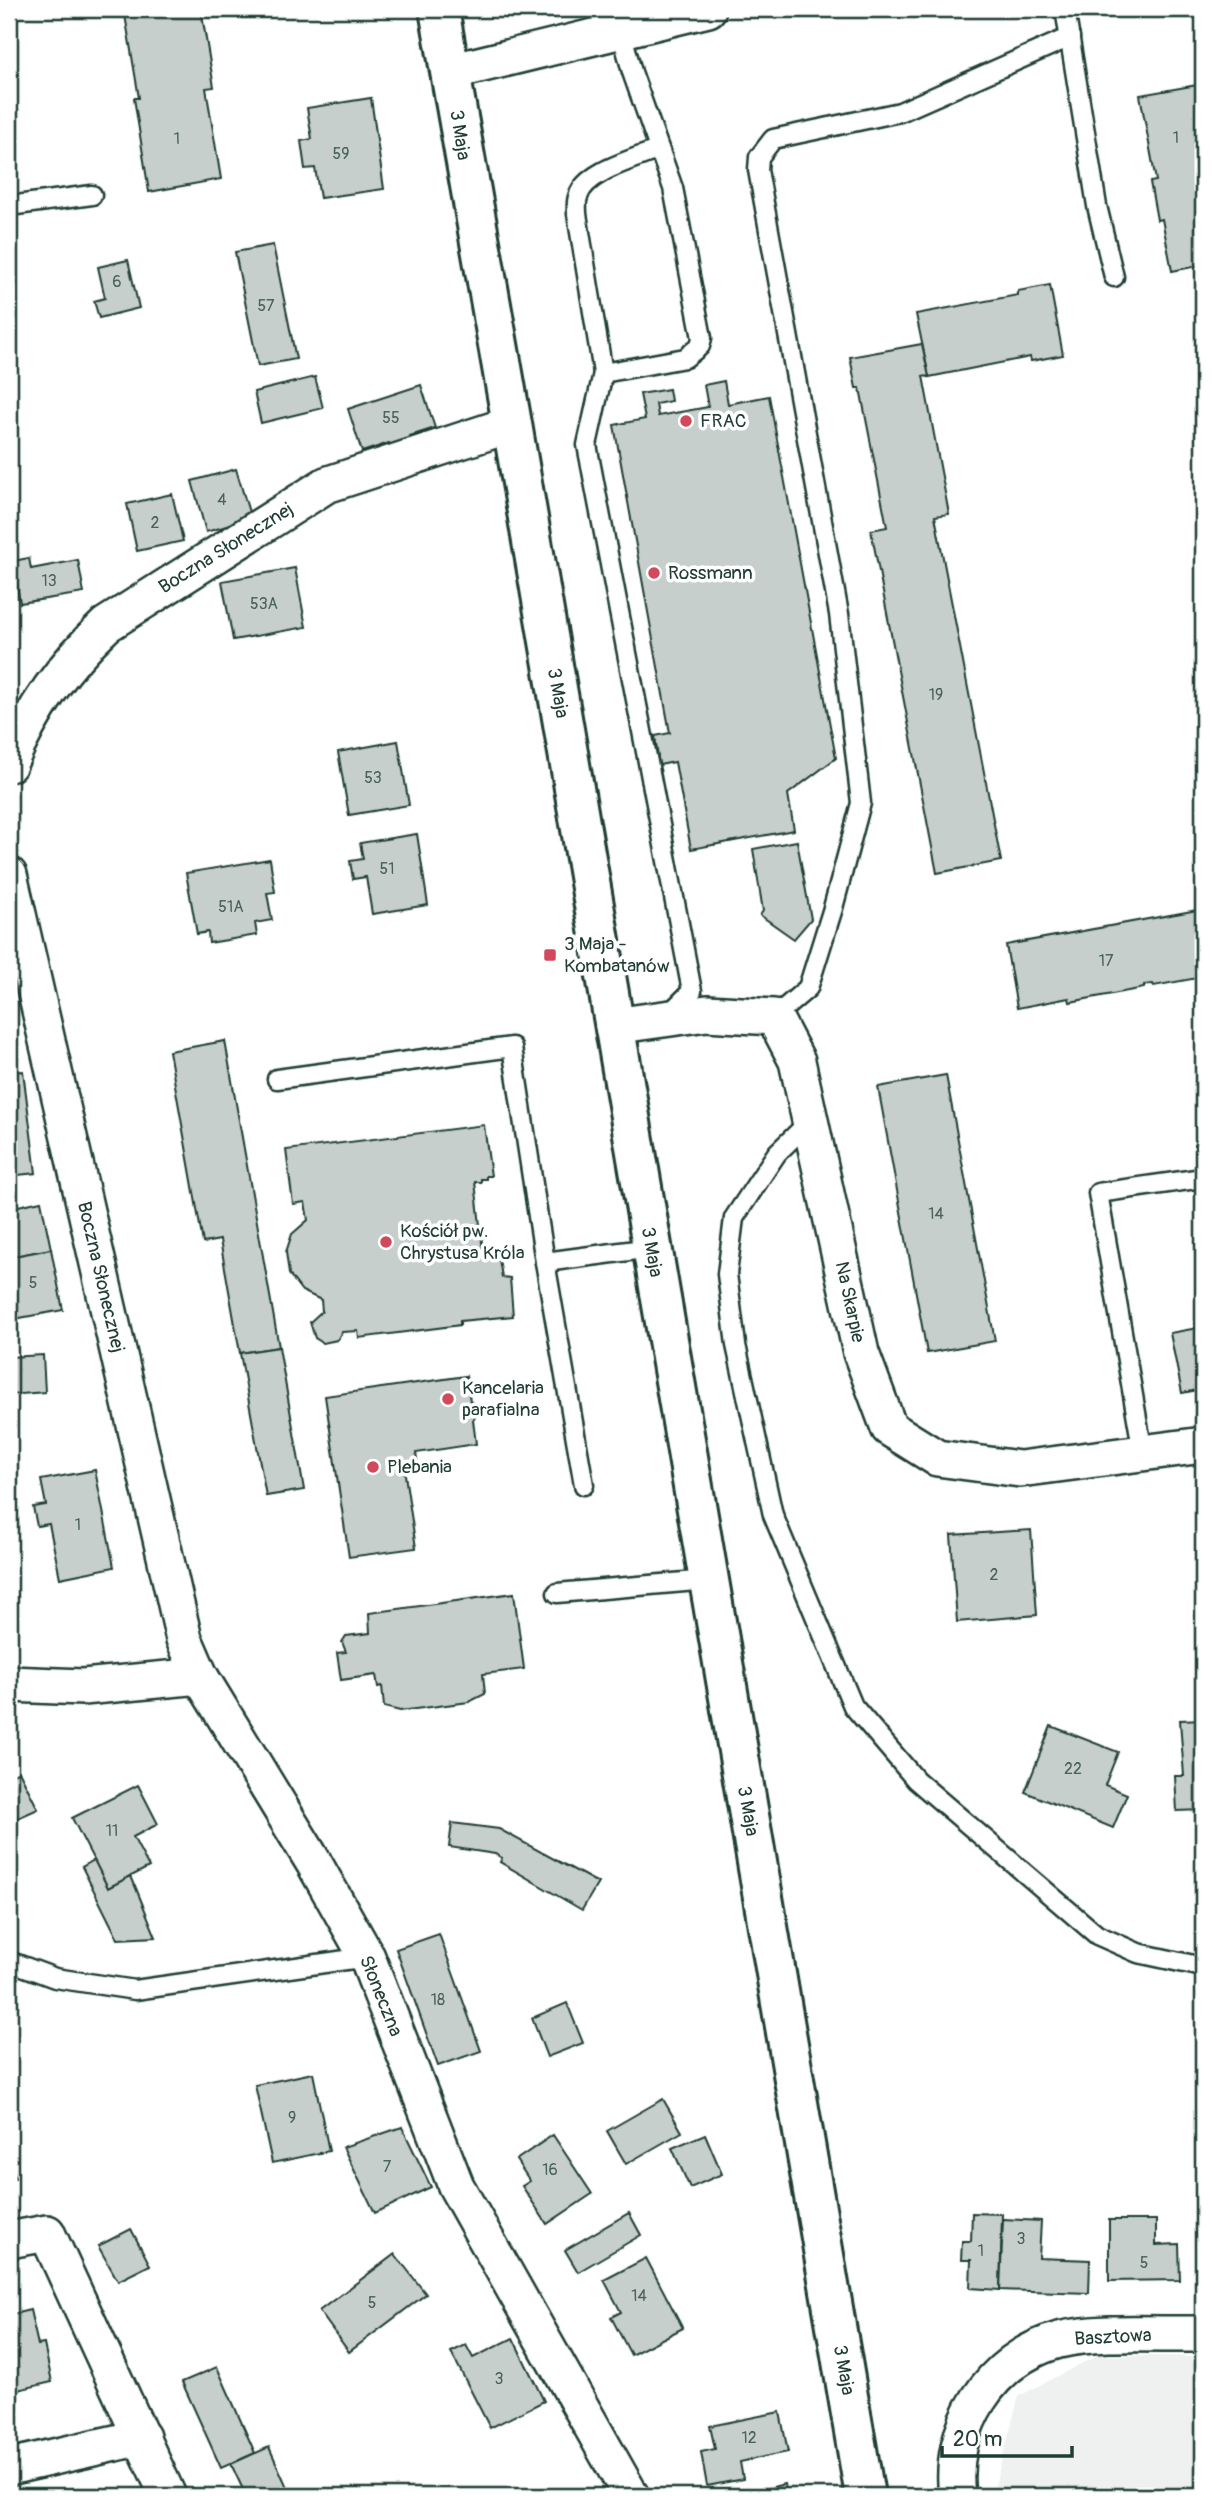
<svg xmlns="http://www.w3.org/2000/svg" width="1212" height="2505" font-family="Pangolin,sans-serif">
  <rect width="100%" height="100%" fill="#fff"/>
  <filter id="ink" filterUnits="userSpaceOnUse"><feTurbulence type="fractalNoise" baseFrequency=".0143" numOctaves="2"/><feDisplacementMap in="SourceGraphic" scale="14" xChannelSelector="R" yChannelSelector="G"/><feConvolveMatrix kernelMatrix="1 2 1 2 8 2 1 2 1" color-interpolation-filters="sRGB"/></filter>
  <g filter="url(#ink)">
    <!-- built -->
    <polygon fill="#eef1f0" points="1098,2355 1203,2357 1203,2496 992,2496 1019,2396"/>
    <!-- building -->
    <g fill="#c7cfcc" stroke="#1f3d34" stroke-width="2">
      <polygon points="124,9 201,9 214,87 206,88 221,179 149,192 134,98 139,98"/>
      <polygon points="1203,84 1203,265 1172,271 1162,219 1157,220 1150,182 1156,181 1140,95"/>
      <polygon points="371,98 384,189 320,198 315,168 305,169 301,141 312,139 307,108"/>
      <polygon points="273,245 296,359 258,366 235,252"/>
      <polygon points="128,260 139,308 99,318 94,301 105,298 98,267"/>
      <polygon points="1050,285 1063,355 1031,361 1030,357 929,377 916,314 1018,295 1018,291"/>
      <polygon points="922,344 929,377 923,376 949,514 935,516 1001,861 937,873 871,530 887,527 860,388 856,388 850,357"/>
      <polygon points="315,377 323,408 261,423 254,392"/>
      <polygon points="724,381 728,404 769,396 836,758 788,794 794,830 691,849 675,762 659,765 655,736 670,733 614,425 645,419 640,394 669,389 671,401 656,404 658,416 708,407 704,385"/>
      <polygon points="421,385 435,428 410,436 412,442 392,449 389,443 362,452 348,409"/>
      <polygon points="236,469 251,519 206,532 192,481"/>
      <polygon points="172,494 183,541 137,551 127,504"/>
      <polygon points="29,558 31,569 78,560 84,593 20,603 13,561"/>
      <polygon points="295,568 306,627 233,640 222,581"/>
      <polygon points="398,741 409,805 349,815 338,752"/>
      <polygon points="417,834 428,905 372,914 366,877 353,879 350,861 363,859 360,843"/>
      <polygon points="797,841 811,919 794,939 760,915 763,911 753,849"/>
      <polygon points="270,859 275,892 267,893 272,920 255,923 257,935 209,943 208,932 197,934 186,873"/>
      <polygon points="1203,909 1203,977 1154,986 1153,984 1144,985 1144,988 1070,1002 1069,998 1017,1008 1006,945"/>
      <polygon points="225,1041 279,1347 240,1353 220,1240 203,1243 169,1051"/>
      <polygon points="23,1071 36,1173 9,1176 9,1072"/>
      <polygon points="946,1075 995,1341 927,1353 878,1087"/>
      <polygon points="484,1125 491,1176 486,1176 486,1179 481,1179 481,1182 475,1182 483,1251 498,1253 502,1277 510,1278 513,1316 460,1321 460,1325 359,1338 358,1331 342,1332 337,1340 323,1343 315,1338 310,1322 322,1311 321,1300 302,1291 289,1274 286,1252 292,1234 308,1220 305,1202 293,1204 286,1150"/>
      <polygon points="41,1201 51,1249 9,1257 9,1208"/>
      <polygon points="51,1249 63,1310 14,1319 11,1308 9,1308 9,1257"/>
      <polygon points="1203,1327 1203,1389 1182,1393 1170,1333"/>
      <polygon points="279,1347 304,1490 266,1496 240,1353"/>
      <polygon points="43,1355 45,1392 9,1395 9,1357"/>
      <polygon points="466,1376 470,1401 480,1410 473,1420 476,1444 416,1453 418,1466 404,1468 416,1548 349,1557 325,1396"/>
      <polygon points="95,1470 114,1567 60,1578 49,1524 37,1526 33,1507 46,1505 41,1480"/>
      <polygon points="1031,1530 1037,1615 957,1622 951,1535"/>
      <polygon points="514,1593 524,1669 483,1674 485,1694 469,1702 400,1711 384,1707 382,1686 378,1687 376,1675 341,1680 337,1653 346,1652 342,1642 346,1636 370,1633 369,1613"/>
      <polygon points="1203,1719 1202,1810 1177,1811 1175,1776 1184,1776 1180,1720"/>
      <polygon points="1051,1726 1118,1752 1105,1785 1127,1794 1113,1828 1025,1792"/>
      <polygon points="19,1771 38,1809 9,1822 9,1776"/>
      <polygon points="138,1785 158,1824 133,1837 149,1867 108,1888 72,1818"/>
      <polygon points="452,1823 499,1829 598,1883 582,1910 500,1862 502,1858 495,1854 449,1847"/>
      <polygon points="94,1860 108,1888 131,1876 156,1937 118,1939 82,1867"/>
      <polygon points="439,1934 481,2051 438,2066 396,1949"/>
      <polygon points="567,2003 583,2043 547,2057 532,2018"/>
      <polygon points="313,2073 329,2151 272,2163 255,2085"/>
      <polygon points="663,2099 682,2132 626,2164 607,2131"/>
      <polygon points="402,2127 431,2187 375,2213 343,2147"/>
      <polygon points="705,2134 722,2174 690,2188 672,2148"/>
      <polygon points="553,2135 592,2194 547,2224 522,2186 530,2181 516,2160"/>
      <polygon points="9,2137 15,2179 9,2180"/>
      <polygon points="629,2213 641,2235 578,2272 565,2250"/>
      <polygon points="972,2213 1002,2214 1000,2290 970,2288 971,2260 961,2260 962,2241 971,2241"/>
      <polygon points="1003,2219 1041,2221 1039,2258 1090,2260 1089,2293 1000,2290"/>
      <polygon points="1109,2220 1156,2220 1156,2245 1179,2244 1180,2280 1109,2281"/>
      <polygon points="131,2229 150,2265 118,2281 98,2246"/>
      <polygon points="395,2254 426,2294 349,2352 319,2311"/>
      <polygon points="646,2258 683,2328 631,2355 611,2317 621,2312 604,2280"/>
      <polygon points="30,2310 38,2345 44,2344 52,2382 9,2392 9,2315"/>
      <polygon points="513,2338 544,2401 490,2428 451,2352 466,2345 473,2358"/>
      <polygon points="217,2367 255,2453 221,2468 182,2382"/>
      <polygon points="780,2412 788,2452 740,2462 743,2479 707,2486 701,2452 715,2449 710,2426"/>
      <polygon points="269,2447 291,2496 246,2496 231,2464"/>
      <polygon points="784,2484 787,2496 741,2496"/>
    </g>
    <g fill="none" stroke-linecap="round" stroke-linejoin="round">
      <!-- service casing -->
      <g stroke="#1f3d34" stroke-width="23">
        <g id="service">
          <polyline points="1065,9 1097,206 1114,277"/>
          <path d="M659,149C636,159 585,171 578,197C576,202 577,209 577,214L603,373L587,445L692,991L669,1014"/>
          <polyline points="9,206 92,195"/>
          <polyline points="603,373 685,358 700,346 702,338 673,188 632,72 621,30"/>
          <polyline points="774,1017 808,988 833,908 861,803 839,614 758,170 759,157 773,139 900,112 1070,37"/>
          <polyline points="277,1079 512,1047 545,1262"/>
          <polyline points="810,1121 777,1153 734,1218 727,1274 736,1345 773,1515 853,1706 916,1780 1097,1935 1138,1953 1203,1967"/>
          <polyline points="1143,1453 1098,1193 1203,1178"/>
          <polyline points="584,1485 545,1262 651,1248"/>
          <polyline points="557,1593 708,1580"/>
          <polyline points="9,1961 55,1978 135,1990 367,1957"/>
        </g>
      </g>
      <!-- minor casing -->
      <g stroke="#1f3d34" stroke-width="40">
        <g id="minor">
          <polyline points="450,72 708,9"/>
          <path d="M9,764C31,712 64,664 106,625L326,485L512,424"/>
          <polyline points="9,875 184,1639 200,1676"/>
          <polyline points="613,1026 707,1013 774,1017 797,1061 861,1353 889,1428 937,1458 1020,1469 1203,1445"/>
          <polyline points="9,1684 83,1687 200,1676 314,1863 367,1957 456,2186 631,2496"/>
          <polyline points="9,2240 47,2233 168,2496"/>
          <polyline points="9,2467 142,2437"/>
          <path d="M957,2496C948,2427 990,2359 1059,2340C1100,2330 1160,2335 1203,2334"/>
        </g>
      </g>
      <!-- tertiary casing -->
      <g stroke="#1f3d34" stroke-width="44">
        <polyline id="tertiary" points="439,9 512,424 865,2496"/>
      </g>
      <!-- service -->
      <use href="#service" stroke="#fff" stroke-width="18"/>
      <!-- minor -->
      <use href="#minor" stroke="#fff" stroke-width="35"/>
      <!-- tertiary -->
      <use href="#tertiary" stroke="#fff" stroke-width="38"/>
    </g>
  </g>
  <!-- markers -->
  <g fill="#d1495b" stroke="#fff" stroke-width="2.5">
    <circle cx="686" cy="421" r="7"/>
    <circle cx="654" cy="573" r="7"/>
    <rect x="543" y="948" width="14" height="14" rx="3.5"/>
    <circle cx="386" cy="1242" r="7"/>
    <circle cx="448" cy="1399" r="7"/>
    <circle cx="373" cy="1467" r="7"/>
  </g>
  <g text-anchor="middle" dominant-baseline="central" stroke-width="7" stroke-linejoin="round" paint-order="stroke">
    <!-- number labels -->
    <g font-size="16" fill="#49625a">
      <text x="1176" y="138">1</text>
      <text x="177" y="139">1</text>
      <text x="341" y="154">59</text>
      <text x="117" y="282">6</text>
      <text x="266" y="306">57</text>
      <text x="391" y="418">55</text>
      <text x="222" y="500">4</text>
      <text x="155" y="523">2</text>
      <text x="49" y="581">13</text>
      <text x="264" y="604">53A</text>
      <text x="936" y="695">19</text>
      <text x="373" y="778">53</text>
      <text x="387" y="869">51</text>
      <text x="231" y="907">51A</text>
      <text x="1106" y="961">17</text>
      <text x="936" y="1214">14</text>
      <text x="33" y="1283">5</text>
      <text x="78" y="1525">1</text>
      <text x="994" y="1575">2</text>
      <text x="1073" y="1769">22</text>
      <text x="112" y="1831">11</text>
      <text x="438" y="2000">18</text>
      <text x="292" y="2118">9</text>
      <text x="387" y="2167">7</text>
      <text x="550" y="2170">16</text>
      <text x="1021" y="2239">3</text>
      <text x="981" y="2251">1</text>
      <text x="1144" y="2263">5</text>
      <text x="639" y="2296">14</text>
      <text x="372" y="2303">5</text>
      <text x="499" y="2379">3</text>
      <text x="749" y="2438">12</text>
    </g>
    <!-- street labels -->
    <g font-size="19" fill="#1f3d34" stroke="#fff">
      <text transform="translate(460 135) rotate(81)">3 Maja</text>
      <text transform="translate(226 548) rotate(-32)">Boczna Słonecznej</text>
      <text transform="translate(558 693) rotate(80)">3 Maja</text>
      <text transform="translate(652 1252) rotate(80)">3 Maja</text>
      <text transform="translate(101 1277) rotate(77)">Boczna Słonecznej</text>
      <text transform="translate(850 1302) rotate(78)">Na Skarpie</text>
      <text transform="translate(748 1811) rotate(80)">3 Maja</text>
      <text transform="translate(381 1996) rotate(68)">Słoneczna</text>
      <text transform="translate(1113 2337) rotate(-3)">Basztowa</text>
      <text transform="translate(844 2370) rotate(80)">3 Maja</text>
    </g>
    <!-- poi labels -->
    <g font-size="19" fill="#1f3d34" stroke="#fff" text-anchor="start">
      <text x="700" y="421">FRAC</text>
      <text x="668" y="573">Rossmann</text>
      <text x="564" y="944">3 Maja -<tspan x="564" dy="22">Kombatanów</tspan></text>
      <text x="400" y="1231">Kościół pw.<tspan x="400" dy="22">Chrystusa Króla</tspan></text>
      <text x="462" y="1388">Kancelaria<tspan x="462" dy="22">parafialna</tspan></text>
      <text x="387" y="1467">Plebania</text>
    </g>
  </g>
  <!-- margin -->
  <rect width="1212" height="2505" fill="none" stroke="#fff" stroke-width="35"/>
  <rect x="18" y="18" width="1177" height="2470" fill="none" stroke="#1f3d34" stroke-width="2.5" filter="url(#ink)"/>
  <!-- scale -->
  <path d="M942 2446v10h130v-10" fill="none" stroke="#1f3d34" stroke-width="3.5"/>
  <text x="953" y="2446" font-size="21" fill="#1f3d34" stroke="#ffffff" stroke-width="5" paint-order="stroke">20 m</text>
</svg>
